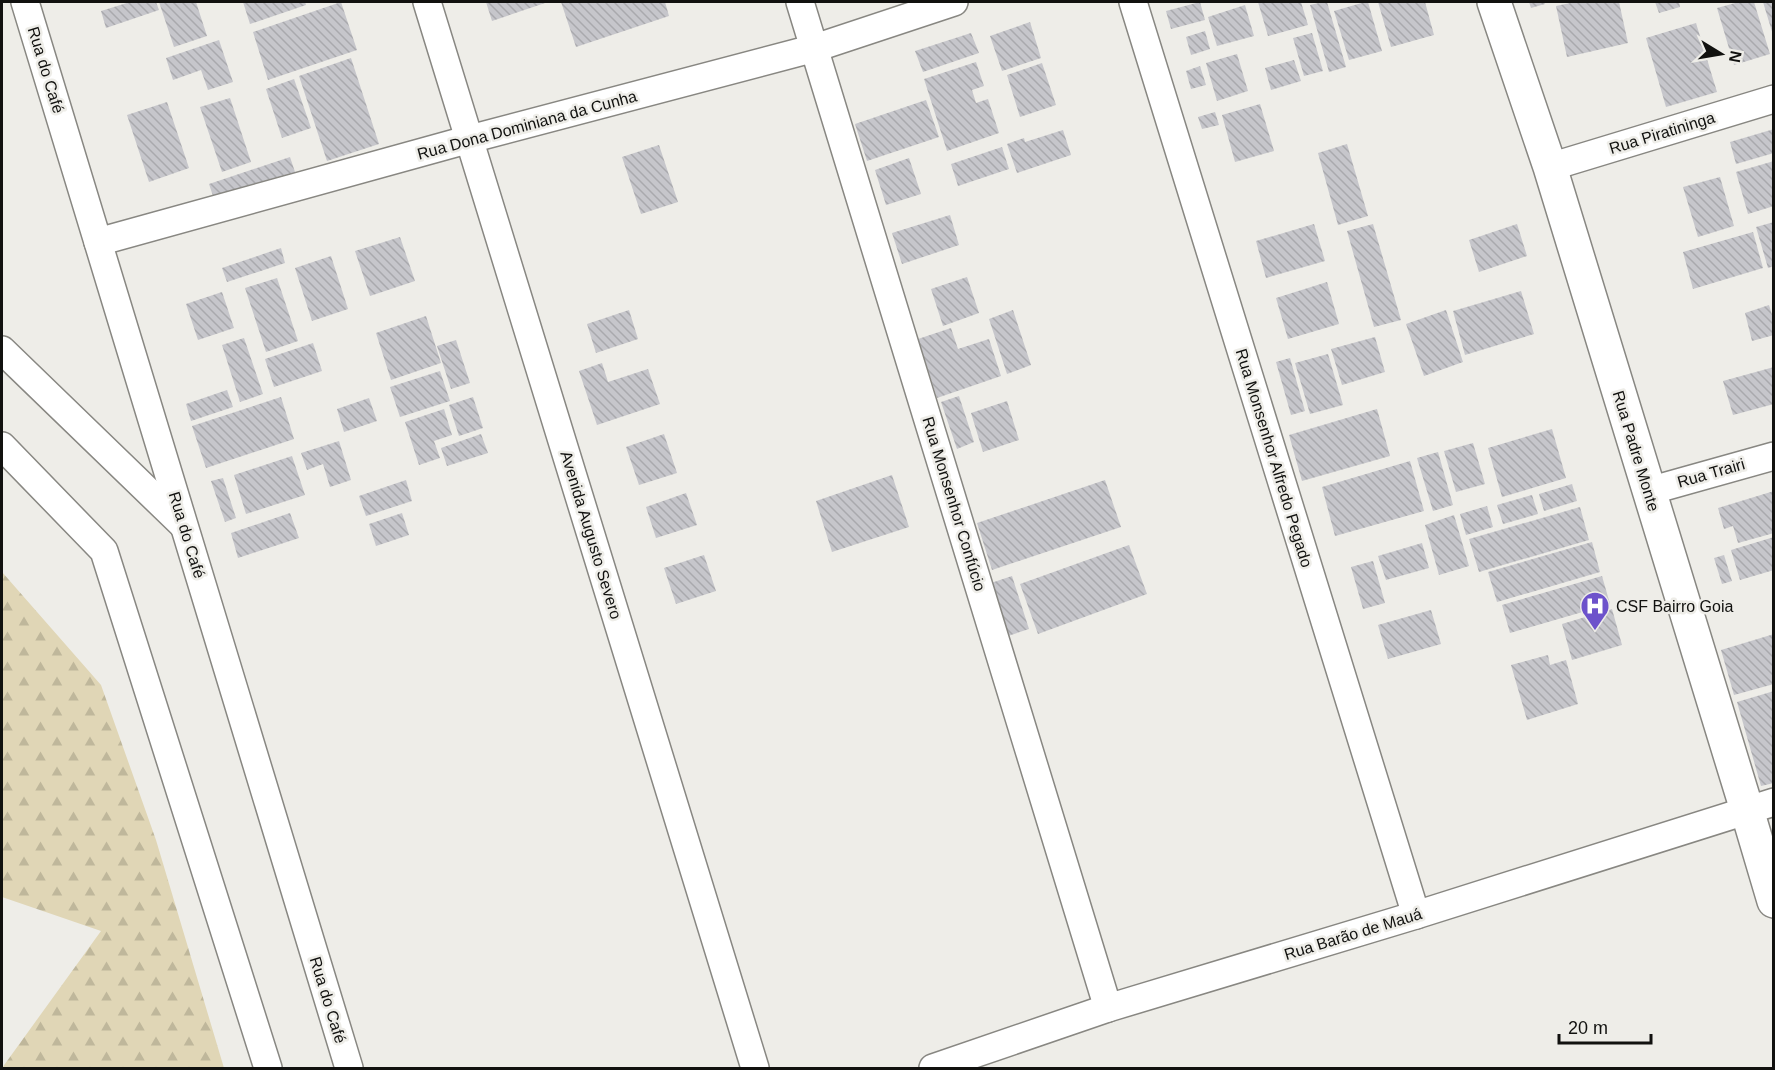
<svg xmlns="http://www.w3.org/2000/svg" width="1775" height="1070" font-family="Helvetica,sans-serif">
  <defs>
    <pattern id="forest-firs" width="22" height="20" patternUnits="userSpaceOnUse" patternTransform="scale(1.5)"><rect width="22" height="20" fill="#e0d6b6"/><path d="M5 1l3.5 6h-7zM16 11l3.5 6h-7z" fill="#bfb79b"/></pattern>
    <pattern id="building-back-hatch" width="6" height="6" patternUnits="userSpaceOnUse" patternTransform="scale(1.5)"><rect width="6" height="6" fill="#c6c6cb"/><path d="M-1 5l2 2M0 0l6 6M5-1l2 2" fill="none" stroke="#a9a9ad"/></pattern>
  </defs>
  <rect width="100%" height="100%" fill="#eeede8"/>
  <!-- forest -->
  <polygon fill="url(#forest-firs)" points="2,572 101,685 156,840 224,1068 2,1068 101,931 2,897"/>
  <!-- building -->
  <g fill="url(#building-back-hatch)">
    <polygon points="130,2 156,2 159,10 106,28 101,11"/>
    <polygon points="159,2 196,2 207,36 174,47"/>
    <polygon points="243,2 305,2 306,5 250,24"/>
    <polygon points="341,2 357,50 268,80 253,32"/>
    <polygon points="486,2 548,2 492,21"/>
    <polygon points="561,2 665,2 669,16 576,47"/>
    <polygon points="1200,2 1205,20 1171,29 1166,11"/>
    <polygon points="1258,2 1301,2 1308,25 1268,36"/>
    <polygon points="1323,2 1327,2 1346,67 1329,72 1310,5"/>
    <polygon points="1365,2 1368,2 1382,51 1349,60 1334,11"/>
    <polygon points="1378,2 1425,2 1434,35 1391,47"/>
    <polygon points="1529,2 1544,2 1545,4 1531,8"/>
    <polygon points="1575,2 1619,2 1628,43 1567,57 1556,6"/>
    <polygon points="1655,2 1679,2 1680,7 1659,13"/>
    <polygon points="1739,2 1754,2 1770,54 1734,65 1717,8"/>
    <polygon points="1763,2 1774,2 1774,35 1773,35"/>
    <polygon points="1245,5 1254,36 1217,46 1208,17"/>
    <polygon points="1030,22 1041,58 1002,71 990,36"/>
    <polygon points="1696,23 1717,92 1666,107 1646,38"/>
    <polygon points="1205,31 1210,49 1191,55 1186,37"/>
    <polygon points="971,33 979,53 923,72 915,51"/>
    <polygon points="1312,33 1323,71 1304,76 1293,38"/>
    <polygon points="219,40 233,82 208,90 201,70 173,80 166,58"/>
    <polygon points="1237,54 1248,91 1217,101 1206,63"/>
    <polygon points="351,58 379,144 327,161 299,76"/>
    <polygon points="1294,60 1301,81 1271,90 1265,68"/>
    <polygon points="976,62 984,86 972,90 976,103 988,99 999,133 947,151 924,79"/>
    <polygon points="1042,63 1056,105 1020,117 1007,75"/>
    <polygon points="1200,66 1206,85 1191,89 1186,71"/>
    <polygon points="294,79 311,128 282,138 266,89"/>
    <polygon points="230,98 251,162 222,172 200,107"/>
    <polygon points="926,100 939,137 867,161 855,124"/>
    <polygon points="167,102 189,168 149,182 127,115"/>
    <polygon points="1260,104 1274,151 1235,162 1222,115"/>
    <polygon points="1215,112 1219,125 1202,129 1198,117"/>
    <polygon points="1774,129 1774,153 1736,164 1730,142"/>
    <polygon points="1063,130 1071,155 1017,173 1007,144 1024,138 1025,142"/>
    <polygon points="1347,144 1368,216 1338,225 1318,153"/>
    <polygon points="659,145 678,202 641,214 622,157"/>
    <polygon points="1002,147 1009,169 958,186 951,164"/>
    <polygon points="290,157 297,178 216,205 209,184"/>
    <polygon points="909,158 921,194 886,205 875,170"/>
    <polygon points="1774,161 1774,206 1748,214 1736,172"/>
    <polygon points="1720,177 1734,226 1698,237 1683,187"/>
    <polygon points="950,215 959,245 902,264 892,233"/>
    <polygon points="1774,222 1774,266 1768,268 1756,227"/>
    <polygon points="1314,224 1325,261 1266,278 1256,241"/>
    <polygon points="1373,224 1401,320 1374,327 1347,231"/>
    <polygon points="1517,224 1527,256 1479,272 1469,240"/>
    <polygon points="1753,232 1763,268 1693,289 1683,252"/>
    <polygon points="400,237 415,281 370,296 355,251"/>
    <polygon points="281,248 285,263 227,282 222,268"/>
    <polygon points="331,256 348,309 312,321 295,268"/>
    <polygon points="967,277 979,313 943,326 931,289"/>
    <polygon points="277,278 298,341 266,352 245,288"/>
    <polygon points="1327,282 1339,324 1288,339 1276,298"/>
    <polygon points="1521,291 1534,334 1465,355 1453,311"/>
    <polygon points="222,292 234,328 198,340 186,304"/>
    <polygon points="1769,305 1774,321 1774,335 1752,341 1745,313"/>
    <polygon points="629,310 638,339 596,353 587,324"/>
    <polygon points="1013,310 1031,365 1007,374 989,319"/>
    <polygon points="1446,310 1463,362 1424,376 1406,324"/>
    <polygon points="426,316 441,363 391,380 376,333"/>
    <polygon points="951,328 958,349 989,339 1001,376 937,398 918,339"/>
    <polygon points="1375,337 1385,372 1342,385 1331,349"/>
    <polygon points="244,338 263,394 240,402 222,345"/>
    <polygon points="456,340 470,383 451,389 437,346"/>
    <polygon points="313,343 322,371 274,387 265,359"/>
    <polygon points="1328,354 1343,405 1310,414 1295,363"/>
    <polygon points="1290,358 1305,411 1291,415 1276,362"/>
    <polygon points="602,363 608,382 648,369 660,404 597,425 579,371"/>
    <polygon points="1774,367 1774,404 1733,415 1723,381"/>
    <polygon points="440,371 450,401 400,417 390,387"/>
    <polygon points="227,390 233,407 191,421 186,404"/>
    <polygon points="959,396 974,442 957,449 941,402"/>
    <polygon points="281,397 294,439 206,468 192,426"/>
    <polygon points="473,397 483,428 459,436 449,405"/>
    <polygon points="369,398 377,421 344,432 337,409"/>
    <polygon points="1007,401 1019,440 983,452 971,413"/>
    <polygon points="444,409 452,435 434,441 440,458 419,465 405,422"/>
    <polygon points="1377,409 1390,456 1302,481 1289,435"/>
    <polygon points="1552,429 1566,478 1502,497 1488,448"/>
    <polygon points="481,434 488,453 447,466 441,448"/>
    <polygon points="664,434 677,473 639,485 626,447"/>
    <polygon points="339,441 351,480 330,487 323,464 307,470 301,453"/>
    <polygon points="1473,443 1485,484 1456,492 1444,451"/>
    <polygon points="1438,452 1453,505 1433,511 1417,458"/>
    <polygon points="292,456 305,495 246,514 234,475"/>
    <polygon points="1410,461 1424,511 1335,536 1322,487"/>
    <polygon points="892,475 909,527 832,552 816,501"/>
    <polygon points="223,478 236,518 225,522 211,481"/>
    <polygon points="406,480 412,501 366,516 359,496"/>
    <polygon points="1105,480 1121,527 992,570 977,523"/>
    <polygon points="1572,484 1577,501 1544,511 1539,494"/>
    <polygon points="1774,491 1774,533 1738,543 1733,526 1724,529 1718,508"/>
    <polygon points="686,493 697,525 656,538 646,507"/>
    <polygon points="1532,495 1538,514 1503,524 1497,505"/>
    <polygon points="1487,506 1493,527 1466,535 1460,514"/>
    <polygon points="1580,507 1589,540 1479,572 1469,539"/>
    <polygon points="290,513 299,538 238,558 231,533"/>
    <polygon points="402,513 409,535 376,546 369,524"/>
    <polygon points="1454,515 1469,566 1439,575 1425,525"/>
    <polygon points="1774,537 1774,570 1740,580 1731,550"/>
    <polygon points="1592,542 1600,572 1497,602 1488,572"/>
    <polygon points="1422,543 1429,568 1386,580 1378,556"/>
    <polygon points="1129,545 1147,594 1038,634 1020,584"/>
    <polygon points="704,555 716,591 676,604 664,568"/>
    <polygon points="1724,555 1732,581 1722,584 1714,558"/>
    <polygon points="1373,561 1385,603 1363,609 1351,567"/>
    <polygon points="1012,576 1029,629 1008,636 991,583"/>
    <polygon points="1602,576 1610,604 1510,633 1502,605"/>
    <polygon points="1612,609 1622,645 1572,660 1562,624"/>
    <polygon points="1431,610 1441,644 1388,659 1378,625"/>
    <polygon points="1774,634 1774,684 1734,695 1721,650"/>
    <polygon points="1548,655 1550,665 1566,660 1578,704 1527,720 1511,665"/>
    <polygon points="1774,691 1774,783 1761,786 1737,702"/>
  </g>
  <g fill="none" stroke-linecap="round" stroke-linejoin="round">
    <!-- street casing -->
    <g stroke="#888782" stroke-width="30">
      <g id="street">
        <polyline points="25,2 349,1068"/>
        <polyline points="427,2 755,1068"/>
        <polyline points="800,2 1108,1008"/>
        <polyline points="1133,2 1416,915"/>
        <polyline points="1550,167 1774,99"/>
        <polyline points="98,242 470,139 815,48 954,2"/>
        <polyline points="2,350 183,525"/>
        <polyline points="2,446 104,551 268,1068"/>
        <polyline points="1649,491 1774,456"/>
        <polyline points="933,1068 1108,1008 1416,915 1774,802"/>
      </g>
    </g>
    <!-- secondary casing -->
    <g stroke="#888782" stroke-width="36">
      <polyline id="secondary" points="1494,2 1550,167 1747,810 1774,901"/>
    </g>
    <!-- street -->
    <use href="#street" stroke="#fff" stroke-width="27"/>
    <!-- secondary -->
    <use href="#secondary" stroke="#fff" stroke-width="33"/>
  </g>
  <!-- icons -->
  <defs>
    <g id="hospital-pin" transform="scale(1.5)"><path d="M0 17L-7.5 6A9.5 9.5 0 1 1 7.5 6Z" fill="#6d52cb" stroke="#eeede8"/><path d="M-5-5h3v3.5h4V-5h3V5h-3V1.5h-4V5h-3Z" fill="#fff"/></g>
  </defs>
  <g fill-rule="evenodd">
    <use href="#hospital-pin" x="1595" y="606"/>
  </g>
  <g text-anchor="middle" dominant-baseline="central" stroke-width="5" stroke-linejoin="round" paint-order="stroke">
    <!-- street labels -->
    <g font-size="16" fill="#11110f" stroke="#eeede8">
      <text transform="translate(46 70) rotate(73)">Rua do Café</text>
      <text transform="translate(527 125) rotate(-15)">Rua Dona Dominiana da Cunha</text>
      <text transform="translate(1662 133) rotate(-17)">Rua Piratininga</text>
      <text transform="translate(1636 451) rotate(73)">Rua Padre Monte</text>
      <text transform="translate(1274 458) rotate(73)">Rua Monsenhor Alfredo Pegado</text>
      <text transform="translate(1711 473) rotate(-16)">Rua Trairi</text>
      <text transform="translate(954 504) rotate(73)">Rua Monsenhor Confúcio</text>
      <text transform="translate(187 535) rotate(73)">Rua do Café</text>
      <text transform="translate(591 535) rotate(73)">Avenida Augusto Severo</text>
      <text transform="translate(1353 934) rotate(-17)">Rua Barão de Mauá</text>
      <text transform="translate(328 1000) rotate(73)">Rua do Café</text>
    </g>
    <!-- poi labels -->
    <g font-size="16" fill="#11110f" stroke="#eeede8" text-anchor="start">
      <text x="1616" y="606">CSF Bairro Goia</text>
    </g>
  </g>
  <!-- border -->
  <rect width="1775" height="1070" fill="none" stroke="#11110f" stroke-width="6"/>
  <!-- north arrow -->
  <g transform="translate(1721 54) rotate(101)" stroke="#eeede8" stroke-width="4.5" paint-order="stroke">
  <path d="M0-4.5L10 22L0 15L-10 22Z" fill="#11110f"/>
  <text y="-9" font-size="16" font-weight="bold" text-anchor="middle" fill="#11110f">N</text>
  </g>
  <!-- scale -->
  <path d="M1559 1034v9h92v-9" fill="none" stroke="#11110f" stroke-width="3"/>
  <text x="1568" y="1034" font-size="18" fill="#11110f" stroke="#eeede8" stroke-width="4.5" paint-order="stroke">20 m</text>
</svg>
